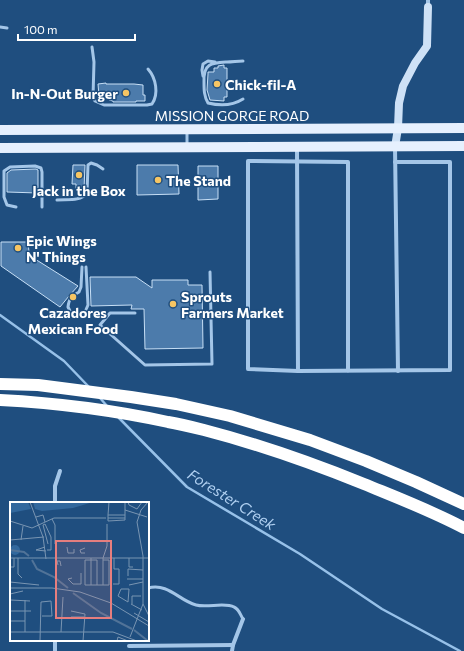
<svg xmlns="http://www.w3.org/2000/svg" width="464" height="651" font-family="Commissioner,sans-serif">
  <rect width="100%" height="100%" fill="#1f4e7f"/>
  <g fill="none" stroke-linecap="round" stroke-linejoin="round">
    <!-- stream -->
    <g stroke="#97c1e9" stroke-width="2.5">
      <polyline points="0,315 64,361 89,387"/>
      <polyline points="100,398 107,406"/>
      <polyline points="119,418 187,487 300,554 382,609 460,651"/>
    </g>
  </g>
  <!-- building -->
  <g fill="#4c7bab" stroke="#c7dff6">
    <polygon points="224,65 224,68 227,68 227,81 228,81 228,87 227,87 227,97 224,97 224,101 210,100 207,90 208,74 208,72 214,72 214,68 218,68 218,66"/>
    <polygon points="106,83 106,84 134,84 143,85 143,95 145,95 145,101 136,101 136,102 113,102 113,101 109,100 109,96 99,96 98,84"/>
    <polygon points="73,165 85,165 84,189 76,189 76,184 72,184"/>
    <polygon points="137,165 178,165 179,194 137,195"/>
    <polygon points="198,166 218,166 218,199 198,200"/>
    <polygon points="36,169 38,170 38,193 7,192 7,173 11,170"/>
    <polygon points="1,242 28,242 29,252 35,259 78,286 69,296 60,307 1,266"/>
    <polygon points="90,277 136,277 152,288 152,280 188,280 188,285 202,285 203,348 145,349 144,309 131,309 132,305 91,306"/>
  </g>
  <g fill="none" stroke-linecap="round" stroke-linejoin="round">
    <!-- lane -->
    <g stroke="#a4c6e8" stroke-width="3">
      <polyline points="0,27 7,28"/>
      <path d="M92,47L94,62L93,97L95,101L104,105H147L152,104C159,94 156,78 148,69"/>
      <path d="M243,61C238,61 232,62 227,62C212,63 203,63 204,82C204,90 204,96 208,103C220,106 232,106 243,99"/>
      <polyline points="203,76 202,70 203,64 208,61 215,62"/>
      <polyline points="187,132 187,146"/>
      <path d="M57,200C67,199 80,202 87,193L88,165L91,163L97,165L103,169"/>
      <polyline points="16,207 7,205 4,197 4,171 10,167 35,166 41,168 42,172 42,207"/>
      <path d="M82,267L81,287L79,292C72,296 69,298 68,307L71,313L78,315L85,312L88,305L86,267"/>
      <polyline points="135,313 110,313 100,325 145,365 212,364 210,272"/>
      <path d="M148,588C169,583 178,600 196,605C207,608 225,602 234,607C239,609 240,614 243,619"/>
    </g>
    <!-- street -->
    <g stroke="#a4c6e8" stroke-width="4">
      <polyline points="428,7 428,0"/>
      <polyline points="395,147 398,371"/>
      <polyline points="297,148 298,371"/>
      <polyline points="348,371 348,162 248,161 248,369 298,371 450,370 450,162 395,162"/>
      <polyline points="55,503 55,486 60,471"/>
      <polyline points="129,646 233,645"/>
      <polyline points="55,651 55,640"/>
      <polyline points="232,651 233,645 243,619"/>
    </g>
    <!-- secondary -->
    <polyline stroke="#cee1f6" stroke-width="8" points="395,147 398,128 399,103 403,86 415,63 427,46 428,7"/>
    <!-- primary -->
    <g stroke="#e6f0fe" stroke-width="10">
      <polyline points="0,130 464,128"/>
      <polyline points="0,148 464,146"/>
    </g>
    <!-- highway -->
    <g stroke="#fff" stroke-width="12">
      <polyline points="0,384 38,385 131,397 176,404 230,416 310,440 366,461 416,482 464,504"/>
      <path d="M0,400C57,403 113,410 168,422C180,424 192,427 204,430C258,444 312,463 364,484C398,498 432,511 464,528"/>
    </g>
  </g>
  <!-- markers -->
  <g fill="#f6c563" stroke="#1f4e7f" stroke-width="1.5">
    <circle cx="217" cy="84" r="4"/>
    <circle cx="126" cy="93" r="4"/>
    <circle cx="79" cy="175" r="4"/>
    <circle cx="158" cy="180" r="4"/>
    <circle cx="18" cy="248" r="4"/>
    <circle cx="73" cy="297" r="4"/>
    <circle cx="173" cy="304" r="4"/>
  </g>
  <g text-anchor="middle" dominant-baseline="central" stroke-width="3" stroke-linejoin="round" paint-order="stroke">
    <!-- poi labels -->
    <g font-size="14" font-weight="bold" fill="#fff" stroke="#1f4e7f" text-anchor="start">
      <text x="225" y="84">Chick-fil-A</text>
      <text x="118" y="93" text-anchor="end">In-N-Out Burger</text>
      <text x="166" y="180">The Stand</text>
      <text x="79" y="190" text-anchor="middle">Jack in the Box</text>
      <text x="26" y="240">Epic Wings<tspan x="26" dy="16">N' Things</tspan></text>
      <text x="181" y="296">Sprouts<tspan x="181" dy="16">Farmers Market</tspan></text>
      <text x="73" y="312" text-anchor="middle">Cazadores<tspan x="73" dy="16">Mexican Food</tspan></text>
    </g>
    <!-- street labels -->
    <g font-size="14" fill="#fff" stroke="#1f4e7f">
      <text x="232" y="115">MISSION GORGE ROAD</text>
    </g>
    <!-- water labels -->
    <g font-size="15" font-style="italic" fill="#afcff0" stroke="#1f4e7f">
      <text transform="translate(232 499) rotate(32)">Forester Creek</text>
    </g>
  </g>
  <!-- overview -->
  <g transform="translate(10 502)">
    <rect width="139" height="139" fill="#1f4e7f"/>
    <path d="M0,0H18L21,7L0,11ZM23,0H83L63,6L32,9L25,7ZM0 48a5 5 0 1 1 10 0a5 5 0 1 1-10 0Z" fill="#32689d"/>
    <path fill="none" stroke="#517398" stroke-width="2" d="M0,48L14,50L19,54M22,58L27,67L44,75L58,86M63,91L91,111L122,127M124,128L138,139"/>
    <path fill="none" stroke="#7995b2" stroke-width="1" d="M20,0L33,35L36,57M99,0L98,13H115M118,0L119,3L127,7L132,0M115,8L137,15M98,13V19L115,18V0M26,15L33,13L35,20M98,16H115M42,17L45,23V42M0,19L22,26L44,16H96M0,38L34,35M11,38L13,24M35,45L26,48L36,49M57,45L58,51H64V47M75,46L70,48L71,51H75M37,48H41V35L35,22L33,23L38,42M0,56H139M8,56V72L12,76M81,56V83M119,56V65H123M48,63L47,59H50L51,64M0,65H4V56M118,74V67L133,68M62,76L58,77L63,82H71V71M117,77H133M0,80L29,83M103,82H109V67H104V56M87,83V58H75V83H99V58H93M93,83V56L97,44V22M119,83L133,80M0,86H42L70,90L101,101L139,124M119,87L118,100L108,94L111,87ZM0,92L13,89M1,98L20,99M121,102L132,108M122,102V94H131M133,102L139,114M0,109H21M61,109L75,112L73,139M124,111L139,120M61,115H74M0,119H15M0,130H103L127,139M15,130V98M51,130L53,95M120,135L133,102V54L127,20L131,8L138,0M30,139L31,100L41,99L42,114H32M107,139L108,135L118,139"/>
    <path fill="#e67e7e" fill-opacity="0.15" stroke="#e67e7e" stroke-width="2" d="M46,39H101V116H46Z"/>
    <rect width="139" height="139" fill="none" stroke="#fff" stroke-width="2"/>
  </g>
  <!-- scale -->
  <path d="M18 34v6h117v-6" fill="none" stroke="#ffffff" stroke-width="2"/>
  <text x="24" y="34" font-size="12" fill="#ffffff" stroke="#1f4e7f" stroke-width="3" paint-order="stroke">100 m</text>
</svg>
